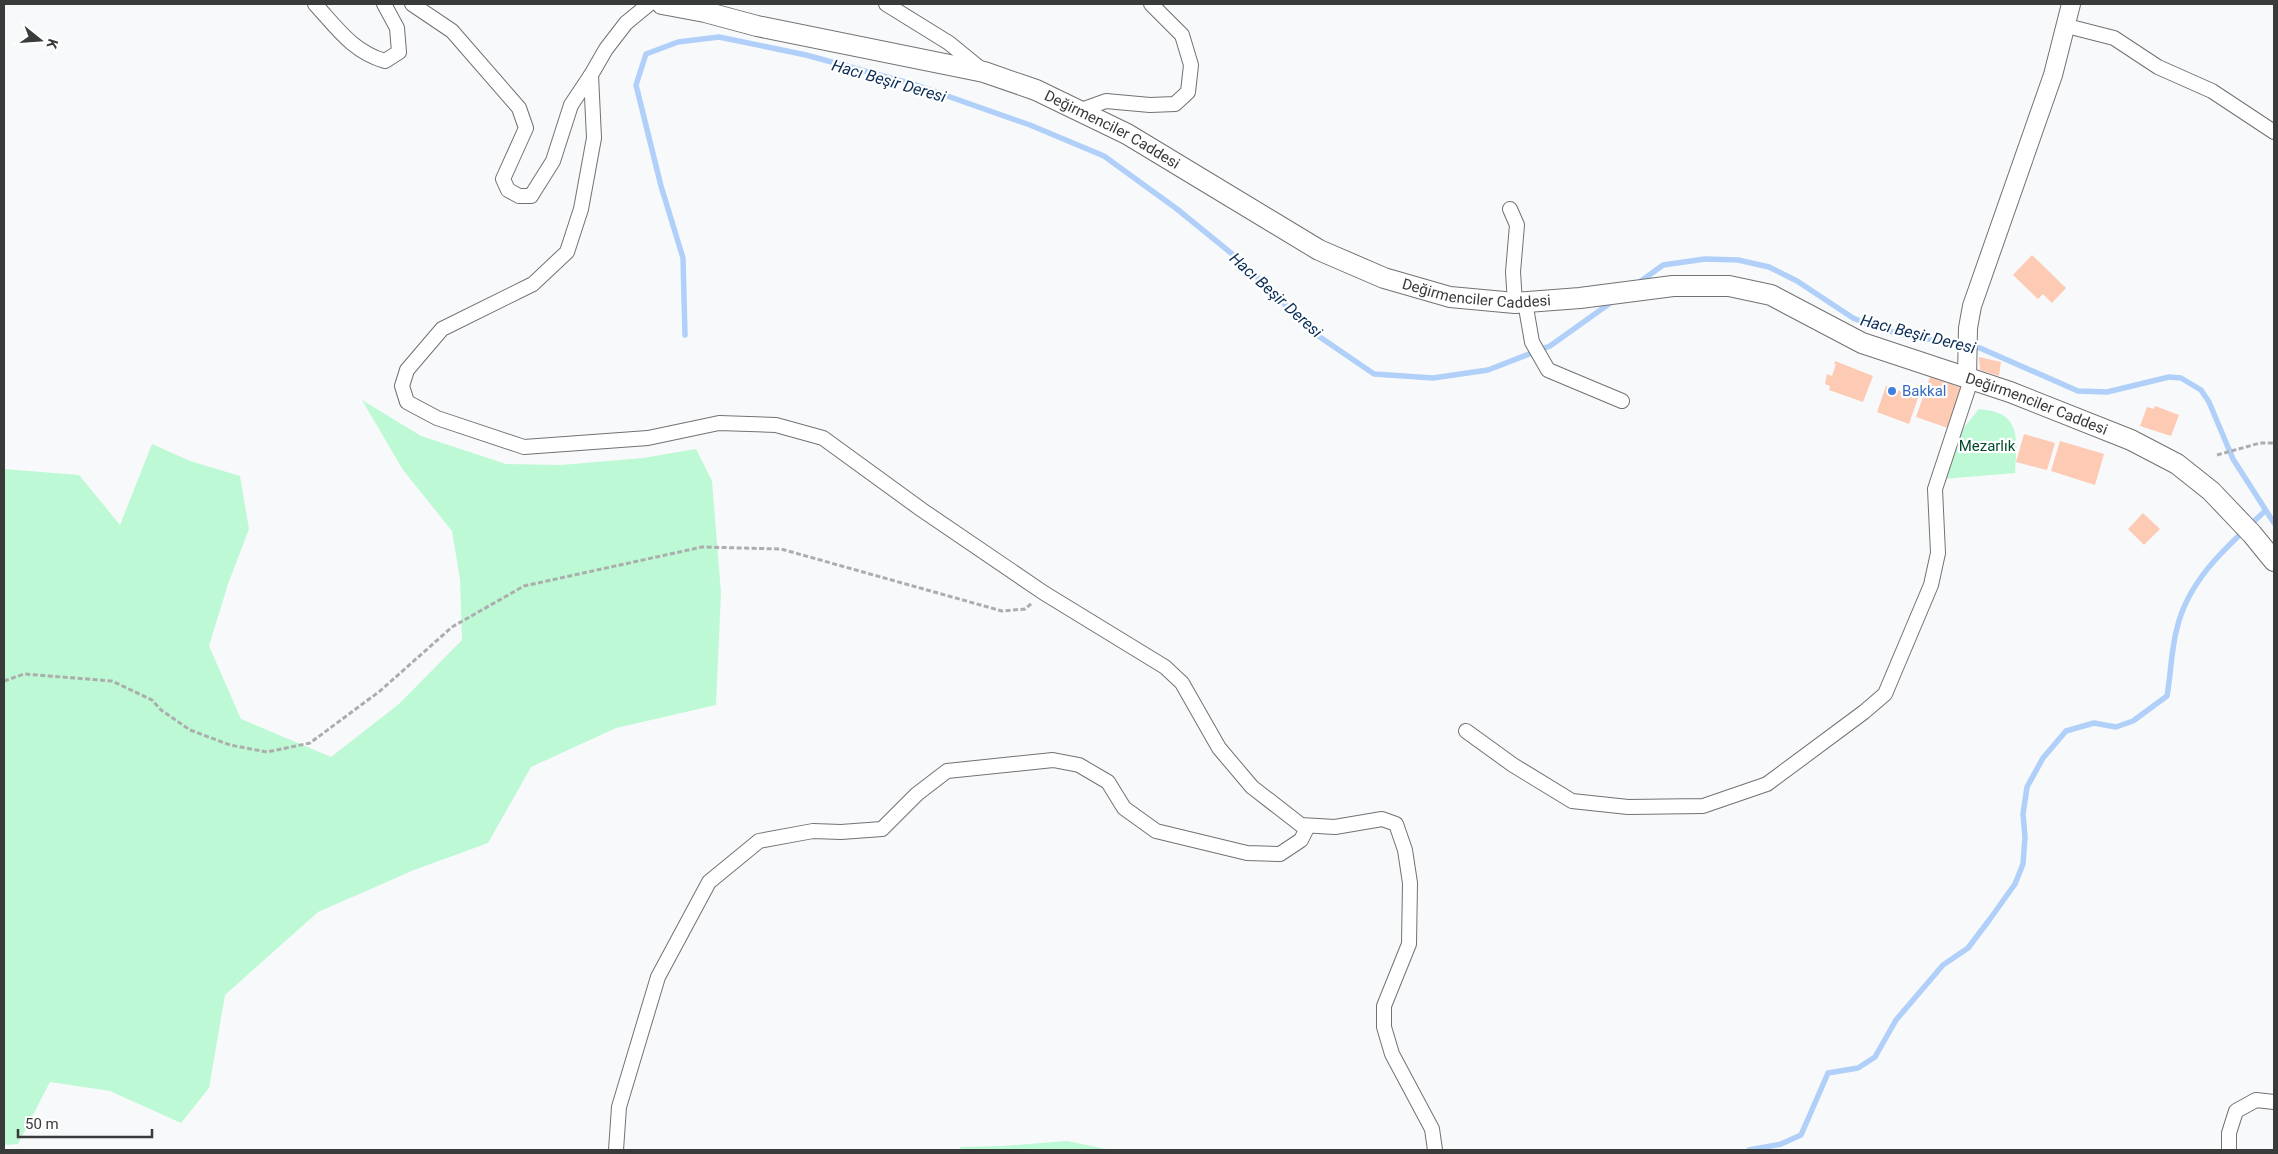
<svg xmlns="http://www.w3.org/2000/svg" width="2278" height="1154" font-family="Roboto,sans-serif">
  <rect width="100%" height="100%" fill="#f8f9fa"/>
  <!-- green -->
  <g fill="#bdf9d5">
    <polygon points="362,400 421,436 506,464 561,465 643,458 696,449 712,481 721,593 716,705 616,728 531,767 488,843 414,870 318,912 225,995 209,1088 181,1123 110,1091 50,1082 18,1144 4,1145 4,469 79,475 120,525 152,444 190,461 240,476 249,529 228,584 209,646 241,719 331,757 399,704 462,640 460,579 452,531 403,470"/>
    <path d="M1979,409C1985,410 1992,410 1998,413C2022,421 2016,454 2015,473L1942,479L1957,436Z"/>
    <polygon points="1067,1141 1110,1150 961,1150 960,1147 1002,1146"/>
  </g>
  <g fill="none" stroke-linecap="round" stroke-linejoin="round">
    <!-- stream -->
    <g stroke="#b1d0f9" stroke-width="5.5">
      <polyline points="1637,284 1663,265 1705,259 1738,260 1769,267 1797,281 1853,318 1872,326 1900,334 1980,348 2078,391 2107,392 2169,377 2181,378 2201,390 2209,402 2233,459 2274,523"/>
      <polyline points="685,335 683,258 661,186 636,85 646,54 678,42 719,37 806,55 916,85 1030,125 1104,156 1177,209 1242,262 1314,333 1374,374 1433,378 1488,370 1550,346 1613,301"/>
      <path d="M1749,1150L1781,1144L1801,1135L1828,1073L1858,1068L1875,1057L1896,1020L1943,965L1968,948L1990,919L2015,884L2023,864L2025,837L2023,814L2027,787L2043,758L2066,731L2094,723L2116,727L2133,721L2167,696C2171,674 2171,650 2177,628C2189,578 2229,545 2265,511"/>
    </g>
  </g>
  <!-- building -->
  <g fill="#fdcab4">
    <polygon points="2032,255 2066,288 2052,303 2043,294 2038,299 2013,275"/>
    <polygon points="1979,357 2001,362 1999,376 1980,370"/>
    <polygon points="1835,361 1873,376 1863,402 1829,390 1830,386 1825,384 1827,374 1832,376 1836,364 1834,364"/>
    <polygon points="1930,377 1962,388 1948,428 1916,417"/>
    <polygon points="1886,386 1918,398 1909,424 1877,412"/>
    <polygon points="2155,406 2179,415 2171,436 2140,426 2147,407 2154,409"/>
    <polygon points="2024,434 2055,443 2047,470 2016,462"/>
    <polygon points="2060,441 2104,454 2095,485 2051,471"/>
    <polygon points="2143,513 2160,529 2144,545 2128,529"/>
  </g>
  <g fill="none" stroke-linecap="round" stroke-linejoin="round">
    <!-- minor casing -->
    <g stroke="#727274" stroke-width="16">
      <g id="minor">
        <path d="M315,4C337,28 353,52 385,61L399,52L397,28L384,4"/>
        <polyline points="412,4 452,31 519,108 526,128 503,179 508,190 519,196 531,196 553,161 571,105 591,75"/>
        <polyline points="649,4 626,23 606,49 591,75 594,138 581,209 567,252 533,284 442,329 407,370 402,386 407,402 437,418 524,447 648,438 719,423 776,425 823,438 922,510 1044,593 1165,667 1182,683 1219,748 1252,787 1301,825 1335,827 1382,819 1396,824 1405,850 1410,883 1409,944 1384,1006 1384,1027 1392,1054 1432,1129 1435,1150"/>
        <polyline points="886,4 949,43 982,70"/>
        <polyline points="2067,26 2114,38 2158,67 2212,91 2274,132"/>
        <polyline points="1081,110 1106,101 1150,105 1175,104 1188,92 1191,65 1182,35 1151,4"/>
        <polyline points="1510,209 1517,225 1513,272 1515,303"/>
        <polyline points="1525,302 1532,342 1548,370 1622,401"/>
        <polyline points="1466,731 1513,765 1572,801 1628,807 1703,806 1767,784 1864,712 1885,694 1931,585 1938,553 1935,489 1971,380"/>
        <polyline points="616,1150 619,1107 658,977 709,882 759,841 813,831 841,832 882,829 917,794 947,771 1053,760 1079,765 1108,782 1124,808 1156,831 1247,853 1280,854 1301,840 1308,826"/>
        <polyline points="2229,1150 2229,1133 2236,1111 2256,1100 2274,1102"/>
      </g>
    </g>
    <!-- tertiary casing -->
    <g stroke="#727274" stroke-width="20">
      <polyline id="tertiary" points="1967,378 1968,328 1972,306 2053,75 2071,4"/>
    </g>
    <!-- secondary casing -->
    <g stroke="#727274" stroke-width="22">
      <g id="secondary">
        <path id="s1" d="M662,4L705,12L757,26L984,72L1036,90L1127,134L1319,250L1384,278L1450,297L1515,303L1580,298L1673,286H1729L1771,295L1862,343L2010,392L2131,440L2177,464L2211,491L2252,534L2274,561"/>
      </g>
    </g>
    <!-- path -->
    <g stroke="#acadad" stroke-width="3" stroke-dasharray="5 2.5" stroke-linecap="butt">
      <polyline points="2217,455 2260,443 2274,443"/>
      <polyline points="4,681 24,674 112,681 152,700 161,710 190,730 230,745 267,752 310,743 380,691 452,627 524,586 702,547 781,549 1002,611 1025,609 1032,603"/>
    </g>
    <!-- minor -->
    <use href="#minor" stroke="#fff" stroke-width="14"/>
    <!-- tertiary -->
    <use href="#tertiary" stroke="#fff" stroke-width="18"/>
    <!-- secondary -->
    <use href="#secondary" stroke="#fff" stroke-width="20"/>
  </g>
  <!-- markers -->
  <circle fill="#3f7fe0" stroke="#fff" stroke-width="2" cx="1892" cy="391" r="5"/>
  <g text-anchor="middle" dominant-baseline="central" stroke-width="4.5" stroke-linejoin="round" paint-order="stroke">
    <!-- street labels -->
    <g font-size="15" fill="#393a3a" stroke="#fff">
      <text stroke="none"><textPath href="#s1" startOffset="470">Değirmenciler Caddesi</textPath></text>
      <text stroke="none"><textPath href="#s1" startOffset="875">Değirmenciler Caddesi</textPath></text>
      <text stroke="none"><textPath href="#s1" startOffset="1460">Değirmenciler Caddesi</textPath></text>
    </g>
    <!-- shop labels -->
    <g font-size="15" fill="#366cbe" stroke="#fff" text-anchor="start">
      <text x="1902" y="391">Bakkal</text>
    </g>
    <!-- park labels -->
    <g font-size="15" fill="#024b2c" stroke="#fff">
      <text x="1987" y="446">Mezarlık</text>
    </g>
    <!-- water labels -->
    <g font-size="16" font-style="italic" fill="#0a2e57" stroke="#fff">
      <text transform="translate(889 81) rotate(16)">Hacı Beşir Deresi</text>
      <text transform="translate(1276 295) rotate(42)">Hacı Beşir Deresi</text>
      <text transform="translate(1918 334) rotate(14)">Hacı Beşir Deresi</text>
    </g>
  </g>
  <!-- border -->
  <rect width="2278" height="1154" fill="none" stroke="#393a3a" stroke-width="10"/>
  <!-- north arrow -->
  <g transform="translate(40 40) rotate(107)" stroke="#ffffff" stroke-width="4" paint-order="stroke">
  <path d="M0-4L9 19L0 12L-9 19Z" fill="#393a3a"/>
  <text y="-8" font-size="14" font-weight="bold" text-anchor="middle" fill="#393a3a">K</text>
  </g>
  <!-- scale -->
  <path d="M18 1129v8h134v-8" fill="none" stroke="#393a3a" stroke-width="2.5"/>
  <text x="25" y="1129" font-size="15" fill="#393a3a" stroke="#ffffff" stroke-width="4" paint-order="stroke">50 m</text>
</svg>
